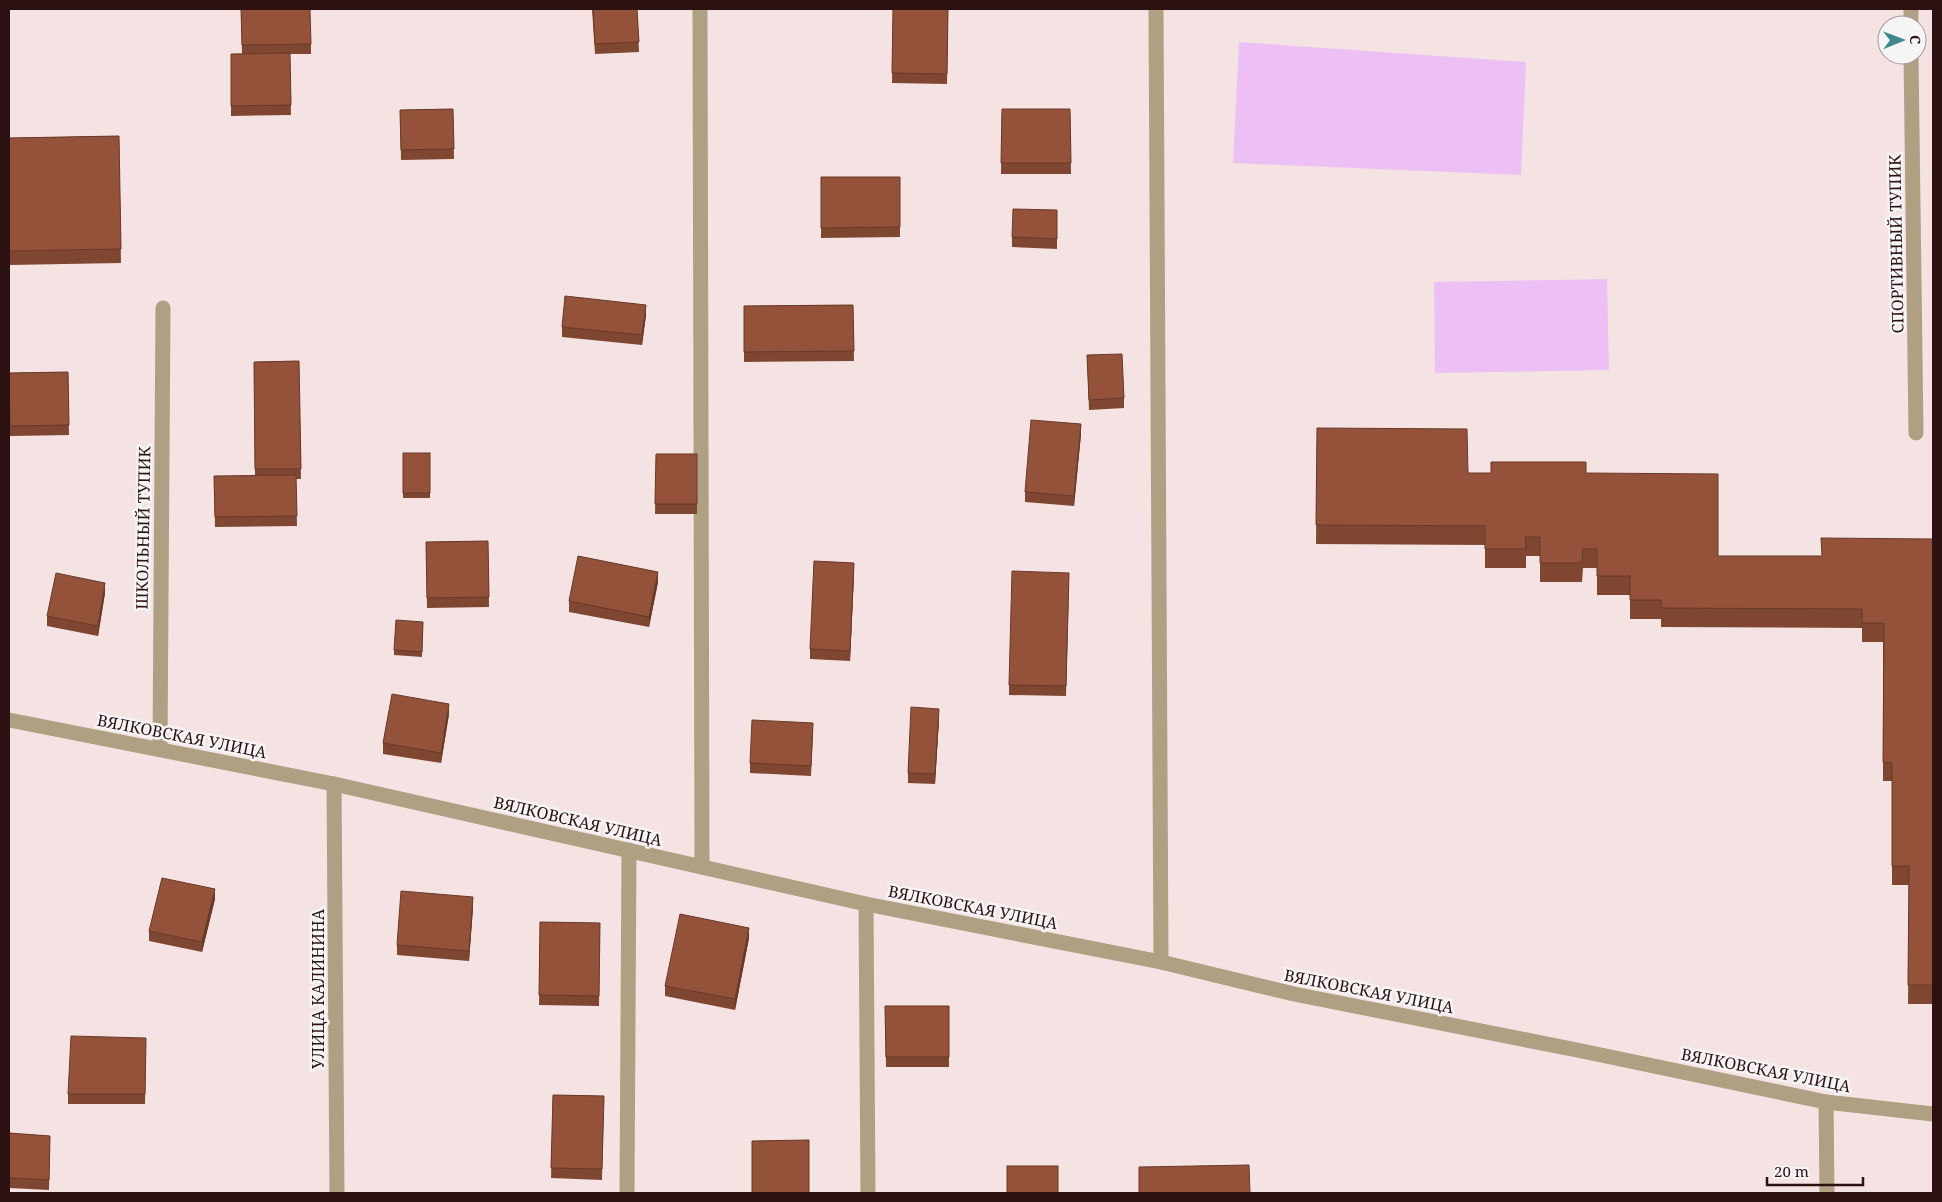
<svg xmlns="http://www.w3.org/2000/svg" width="1942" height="1202" font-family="'Noto Serif',serif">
  <rect width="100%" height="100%" fill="#f4e3e2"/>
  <!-- grass -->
  <g fill="#ecc0f5">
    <polygon points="1239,42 1526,62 1521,175 1233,163"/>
    <polygon points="1607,279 1609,370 1435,373 1434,282"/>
  </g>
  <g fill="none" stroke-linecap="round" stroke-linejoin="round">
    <!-- minor -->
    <g stroke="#af9f83" stroke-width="15">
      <polyline points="700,9 702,867"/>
      <polyline points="1156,9 1161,962"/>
      <polyline points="1911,9 1911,25"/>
      <polyline points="1911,55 1916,433"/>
      <polyline points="9,720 334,784 866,904 1161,962 1294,994 1577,1050 1826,1102 1933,1114"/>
      <polyline points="160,748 163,308"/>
      <polyline points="334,784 337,1193"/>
      <polyline points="866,904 868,1193"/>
      <polyline points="1826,1102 1827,1193"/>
      <polyline points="627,1193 629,850"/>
    </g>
  </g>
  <!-- wall -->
  <g fill="#7f4732">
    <polygon points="241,9 311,44 311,54 290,54 291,115 231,116 231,54 242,54"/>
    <polygon points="592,9 637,9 639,52 595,54"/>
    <polygon points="893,9 948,9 947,84 892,83"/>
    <polygon points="453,109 454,159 401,160 400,110"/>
    <polygon points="1002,109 1070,109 1071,174 1001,174"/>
    <polygon points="119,136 121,263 9,265 9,138"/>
    <polygon points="821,177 900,177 900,237 821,238"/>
    <polygon points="1057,210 1057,249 1012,247 1012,237"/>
    <polygon points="853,305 854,361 744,362 744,306"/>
    <polygon points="646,315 642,345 562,337 562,327"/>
    <polygon points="1087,355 1124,398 1124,408 1089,410"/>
    <polygon points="299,361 301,479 296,479 297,526 215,527 214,476 255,476 254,362"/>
    <polygon points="68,372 69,435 10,436 9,373"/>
    <polygon points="1317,428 1468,473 1718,556 1821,556 1933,539 1933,1004 1908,1004 1909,885 1892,885 1892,781 1883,781 1883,642 1862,642 1862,628 1661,627 1661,619 1630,619 1630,595 1597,595 1597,568 1583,568 1582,582 1540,582 1540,556 1526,556 1526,568 1485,568 1485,545 1316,544"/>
    <polygon points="1081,434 1074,506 1025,502 1025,492"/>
    <rect x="403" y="453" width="27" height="45"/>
    <polygon points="656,454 697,454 697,514 655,514"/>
    <polygon points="488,541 489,607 427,608 426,542"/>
    <polygon points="854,573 850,661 810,659 810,649"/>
    <polygon points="658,582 649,627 569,612 569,601"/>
    <polygon points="1069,583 1066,696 1009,695 1009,685"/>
    <polygon points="105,593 98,636 47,626 47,616"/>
    <polygon points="423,622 422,657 394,655 394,650"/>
    <polygon points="449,714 441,763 383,754 383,743"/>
    <polygon points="939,719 935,784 908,783 908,773"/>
    <polygon points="813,733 811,776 750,773 750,763"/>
    <polygon points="215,899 202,952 149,941 149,931"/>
    <polygon points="473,907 469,961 397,955 397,945"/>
    <polygon points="540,922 600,923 599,1006 539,1005"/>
    <polygon points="749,938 735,1010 665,996 665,986"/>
    <polygon points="885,1006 949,1006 949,1067 886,1067"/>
    <polygon points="146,1038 145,1104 68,1104 68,1094"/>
    <polygon points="553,1095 604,1096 602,1180 551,1178"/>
    <polygon points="9,1133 50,1136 49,1190 9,1188"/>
  </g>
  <!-- shaded-wall -->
  <g fill="#683929">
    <polygon points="646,305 646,315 642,345 642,335"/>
    <polygon points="1081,424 1081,434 1074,506 1074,496"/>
    <polygon points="854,563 854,573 850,661 850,651"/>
    <polygon points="658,572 658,582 649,627 649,617"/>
    <polygon points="105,583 105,593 98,636 98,626"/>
    <polygon points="449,704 449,714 441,763 441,753"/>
    <polygon points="939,709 939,719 935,784 935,774"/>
    <polygon points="215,889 215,899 202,952 202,942"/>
    <polygon points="473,897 473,907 469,961 469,951"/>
    <polygon points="749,928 749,938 735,1010 735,999"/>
  </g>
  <!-- building -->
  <g fill="#94523a" stroke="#683929">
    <polygon points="241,9 310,9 311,44 242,45"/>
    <polygon points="593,9 637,9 639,42 595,44"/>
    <polygon points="893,9 948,9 947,74 892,73"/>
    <polygon points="290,53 291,105 231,106 231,54"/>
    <polygon points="453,109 454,149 401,150 400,110"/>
    <polygon points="1002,109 1070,109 1071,163 1001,163"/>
    <polygon points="119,136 121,249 9,251 9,138"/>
    <polygon points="821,177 900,177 900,227 821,228"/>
    <polygon points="1013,209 1057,210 1057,239 1012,237"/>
    <polygon points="565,296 646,305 642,335 562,327"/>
    <polygon points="853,305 854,351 744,352 744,306"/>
    <polygon points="1122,354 1124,398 1089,400 1087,355"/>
    <polygon points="299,361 301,469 255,469 254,362"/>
    <polygon points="68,372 69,425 10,426 9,373"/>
    <polygon points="1031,420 1081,424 1074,496 1025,492"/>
    <polygon points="1317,428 1467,429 1468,473 1491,473 1491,462 1586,462 1586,473 1718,474 1718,556 1822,556 1821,538 1933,539 1933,985 1908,985 1909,866 1892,866 1892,763 1883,762 1884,623 1862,623 1862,609 1661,608 1661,600 1630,600 1630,576 1597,576 1597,549 1583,549 1582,563 1540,563 1540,537 1525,537 1526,549 1485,549 1485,526 1316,525"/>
    <rect x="403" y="453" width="27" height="40"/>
    <polygon points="656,454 697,454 697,504 655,504"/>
    <polygon points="296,475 297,516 215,517 214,476"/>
    <polygon points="488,541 489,597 427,598 426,542"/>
    <polygon points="578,556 658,572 649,617 569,601"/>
    <polygon points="814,561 854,563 850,651 810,649"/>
    <polygon points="1012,571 1069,573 1066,686 1009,685"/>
    <polygon points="56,573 105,583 98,626 47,616"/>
    <polygon points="396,620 423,622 422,652 394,650"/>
    <polygon points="392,694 449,704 441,753 383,743"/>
    <polygon points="911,707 939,709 935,774 908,773"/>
    <polygon points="752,720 813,723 811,766 750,763"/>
    <polygon points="162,878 215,889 202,942 149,931"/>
    <polygon points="401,891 473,897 469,951 397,945"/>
    <polygon points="680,914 749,928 735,999 665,986"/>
    <polygon points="540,922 600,923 599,996 539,995"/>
    <polygon points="885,1006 949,1006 949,1057 886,1057"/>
    <polygon points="71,1036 146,1038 145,1094 68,1094"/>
    <polygon points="553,1095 604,1096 602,1169 551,1168"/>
    <polygon points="9,1133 50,1136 49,1180 9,1178"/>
    <polygon points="809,1140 809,1193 752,1193 752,1141"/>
    <polygon points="1249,1165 1250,1193 1139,1193 1139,1167"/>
    <rect x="1007" y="1166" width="51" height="27"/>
  </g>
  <g text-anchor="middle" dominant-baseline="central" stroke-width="5" stroke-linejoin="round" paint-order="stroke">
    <!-- street labels -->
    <g font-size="16" fill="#2d1011" stroke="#f5f5f5">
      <text transform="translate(1896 244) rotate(-91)">СПОРТИВНЫЙ ТУПИК</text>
      <text transform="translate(143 528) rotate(-89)">ШКОЛЬНЫЙ ТУПИК</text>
      <text transform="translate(182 736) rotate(11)">ВЯЛКОВСКАЯ УЛИЦА</text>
      <text transform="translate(578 821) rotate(13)">ВЯЛКОВСКАЯ УЛИЦА</text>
      <text transform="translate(973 907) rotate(11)">ВЯЛКОВСКАЯ УЛИЦА</text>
      <text transform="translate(318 989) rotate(-90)">УЛИЦА КАЛИНИНА</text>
      <text transform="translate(1369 991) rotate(11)">ВЯЛКОВСКАЯ УЛИЦА</text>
      <text transform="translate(1766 1070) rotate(11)">ВЯЛКОВСКАЯ УЛИЦА</text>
    </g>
  </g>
  <!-- border -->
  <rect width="1942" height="1202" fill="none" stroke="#2d1011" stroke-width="20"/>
  <!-- north arrow -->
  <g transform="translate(1902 40) rotate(89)"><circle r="24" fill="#f5f5f5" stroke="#a5999a"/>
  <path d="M0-4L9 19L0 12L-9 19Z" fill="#3f878b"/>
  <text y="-8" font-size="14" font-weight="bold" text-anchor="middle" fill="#2d1011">С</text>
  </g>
  <!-- scale -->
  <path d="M1767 1177v8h96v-8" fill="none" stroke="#2d1011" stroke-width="2.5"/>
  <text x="1774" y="1177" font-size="15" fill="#2d1011" stroke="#f5f5f5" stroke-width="4" paint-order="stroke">20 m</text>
</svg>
